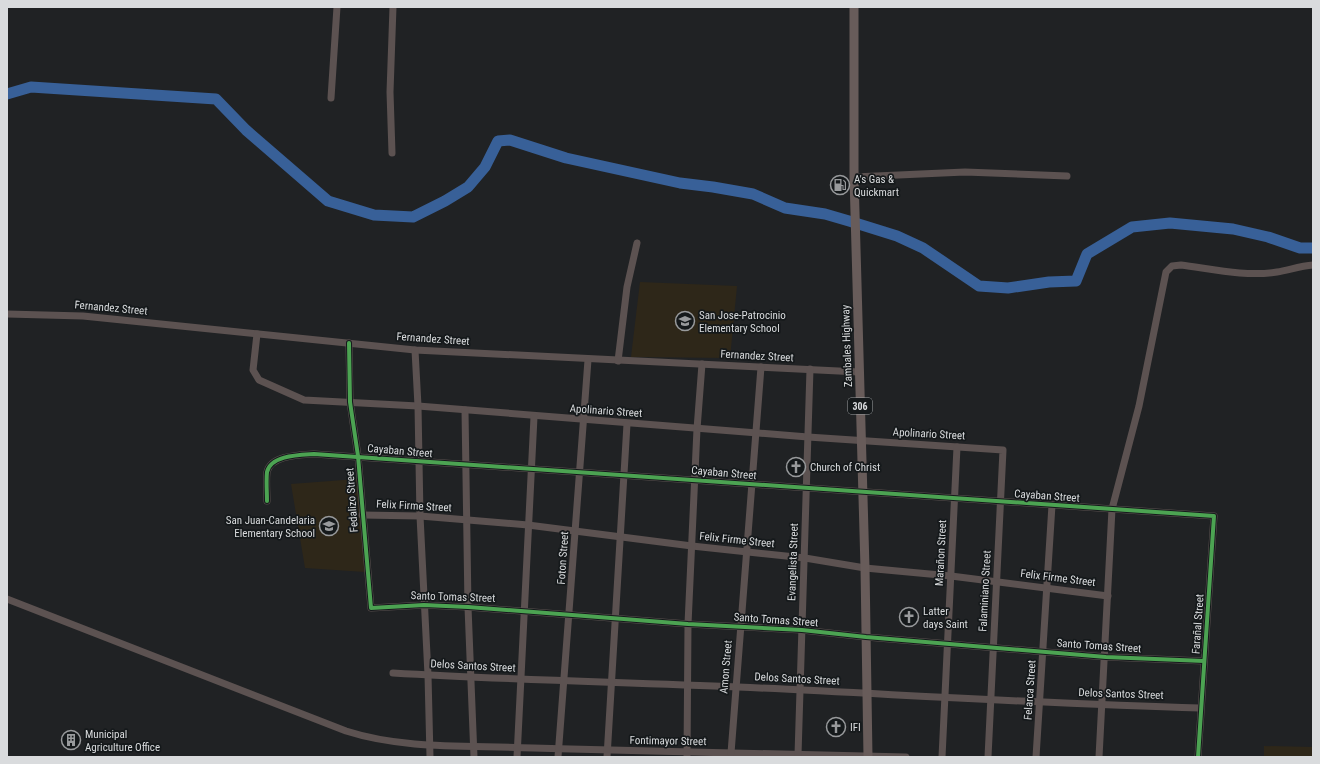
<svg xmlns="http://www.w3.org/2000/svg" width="1320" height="764" font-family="'Roboto Condensed',sans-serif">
  <rect width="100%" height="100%" fill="#202224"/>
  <!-- education -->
  <g fill="#2e2719">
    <polygon points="640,282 737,286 730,358 631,357"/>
    <polygon points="357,479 365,572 305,568 291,484"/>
    <polygon points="1264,746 1313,747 1313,757 1264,757"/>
  </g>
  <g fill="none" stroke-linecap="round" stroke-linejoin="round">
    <!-- river -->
    <polyline stroke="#386098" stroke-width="11" points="7,94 31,87 216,99 246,130 328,201 374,215 413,217 445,201 468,187 485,167 498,141 510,140 566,158 680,183 713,187 753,194 785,208 825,214 849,221 897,236 923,248 979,286 1008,288 1049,282 1076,281 1087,254 1132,227 1170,223 1233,229 1268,237 1300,248 1313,248"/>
    <!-- minor -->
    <g stroke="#5c5251" stroke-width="7">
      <polyline points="331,98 337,7"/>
      <polyline points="392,153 390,92 393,7"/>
      <polyline points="854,177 965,172 1067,176"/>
      <polyline points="7,314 83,316 415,350 859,372"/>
      <polyline points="257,334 253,370 259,380 304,400 418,406 808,437 1003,450 988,757"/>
      <polyline points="349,343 350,402 358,456 371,608 424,605 468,607 688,624 802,630 866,637 1106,657 1204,661"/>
      <polyline points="415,350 418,406 420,516 428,675 430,757"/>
      <polyline points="618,361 627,287 637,243"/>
      <polyline points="465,410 468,607 474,757"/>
      <path d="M267,501C267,492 266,481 267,472C271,455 300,455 314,454L1214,516L1198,757"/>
      <polyline points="362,515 420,516 528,525 692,546 805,558 865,568 951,576 1108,596"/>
      <path d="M7,599L346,731C405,750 471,745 533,748C657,752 781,753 906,757"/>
      <path d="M393,673C508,680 623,682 738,687C892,694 1046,704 1200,708"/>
      <polyline points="731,753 761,367"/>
      <polyline points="798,755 810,369"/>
      <polyline points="517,757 534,417"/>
      <polyline points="558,757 588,360"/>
      <polyline points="607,757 627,424"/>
      <polyline points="687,757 688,624 697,429 702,364"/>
      <polyline points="942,757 957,447"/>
      <polyline points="1036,757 1052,505"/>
      <path d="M1099,757L1112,509L1139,406L1166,272L1172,266L1181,265C1212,269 1246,277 1277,272C1289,270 1300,266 1313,265"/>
    </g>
    <!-- major -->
    <polyline stroke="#685c5a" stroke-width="9" points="854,7 854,177 865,568 868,757"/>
    <!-- cycleway casing -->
    <g stroke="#15191b" stroke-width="6">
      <g id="cycleway">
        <polyline points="349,343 350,402 358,456 371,608 424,605 468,607 688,624 802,630 866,637 1106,657 1204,661"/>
        <path d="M267,501C267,492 266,481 267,472C271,455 300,455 314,454L1214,516L1198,757"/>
      </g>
    </g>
    <!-- cycleway -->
    <use href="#cycleway" stroke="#4ca352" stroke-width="4"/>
  </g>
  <!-- icons -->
  <defs>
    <g id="fuel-ring" transform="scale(1)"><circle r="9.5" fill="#15191b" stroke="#989a9c" stroke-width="1.5"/><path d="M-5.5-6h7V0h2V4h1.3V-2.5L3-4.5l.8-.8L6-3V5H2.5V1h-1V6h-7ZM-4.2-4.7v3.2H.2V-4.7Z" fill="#989a9c"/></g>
    <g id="school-ring" transform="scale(1)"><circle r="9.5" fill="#15191b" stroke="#989a9c" stroke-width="1.5"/><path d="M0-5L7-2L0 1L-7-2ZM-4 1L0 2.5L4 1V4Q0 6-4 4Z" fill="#989a9c"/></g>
    <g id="church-ring" transform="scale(1)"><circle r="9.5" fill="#15191b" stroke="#989a9c" stroke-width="1.5"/><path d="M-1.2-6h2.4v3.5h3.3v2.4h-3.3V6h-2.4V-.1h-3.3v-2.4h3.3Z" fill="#989a9c"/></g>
    <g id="building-ring" transform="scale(1)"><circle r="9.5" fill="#15191b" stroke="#989a9c" stroke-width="1.5"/><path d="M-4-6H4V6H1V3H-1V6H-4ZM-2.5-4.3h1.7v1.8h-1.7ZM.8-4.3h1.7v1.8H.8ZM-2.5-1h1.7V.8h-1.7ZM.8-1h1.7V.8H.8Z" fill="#989a9c"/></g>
  </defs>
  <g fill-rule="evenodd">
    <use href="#fuel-ring" x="840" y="185"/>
    <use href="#school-ring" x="685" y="321"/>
    <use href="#church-ring" x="796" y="467"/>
    <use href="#school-ring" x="329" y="526"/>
    <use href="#church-ring" x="909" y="617"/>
    <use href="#church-ring" x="836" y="727"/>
    <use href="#building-ring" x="71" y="740"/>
  </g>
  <g text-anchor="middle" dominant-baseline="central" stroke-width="3.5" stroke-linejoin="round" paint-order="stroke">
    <!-- shield labels -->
    <rect fill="#15191b" stroke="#9ea1a3" stroke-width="1" x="848" y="398" width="24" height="16" rx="3"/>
    <g font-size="10" font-weight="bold" fill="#d9dbdd">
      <text x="860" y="406">306</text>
    </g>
    <!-- poi labels -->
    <g font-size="11" fill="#d9dbdd" stroke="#15191b" text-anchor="start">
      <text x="854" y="179">A's Gas &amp;<tspan x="854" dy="13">Quickmart</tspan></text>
      <text x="699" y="315">San Jose-Patrocinio<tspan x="699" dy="13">Elementary School</tspan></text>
      <text x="810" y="467">Church of Christ</text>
      <text x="315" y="520" text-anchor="end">San Juan-Candelaria<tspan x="315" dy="13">Elementary School</tspan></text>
      <text x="923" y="611">Latter<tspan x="923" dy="13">days Saint</tspan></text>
      <text x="850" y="727">IFI</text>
      <text x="85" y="734">Municipal<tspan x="85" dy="13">Agriculture Office</tspan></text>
    </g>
    <!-- street labels -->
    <g font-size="11" fill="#d9dbdd" stroke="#15191b">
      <text transform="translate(111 308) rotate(5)">Fernandez Street</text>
      <text transform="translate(433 339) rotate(4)">Fernandez Street</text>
      <text transform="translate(847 346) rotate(-92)">Zambales Highway</text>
      <text transform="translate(757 356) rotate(3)">Fernandez Street</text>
      <text transform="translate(606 411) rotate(4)">Apolinario Street</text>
      <text transform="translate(929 434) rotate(3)">Apolinario Street</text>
      <text transform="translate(400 451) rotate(5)">Cayaban Street</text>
      <text transform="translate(724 473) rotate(5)">Cayaban Street</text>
      <text transform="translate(1047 496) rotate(4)">Cayaban Street</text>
      <text transform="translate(352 500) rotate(-94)">Fedalizo Street</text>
      <text transform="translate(414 506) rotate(3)">Felix Firme Street</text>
      <text transform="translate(737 540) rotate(6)">Felix Firme Street</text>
      <text transform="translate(941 553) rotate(-87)">Marañon Street</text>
      <text transform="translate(563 558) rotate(-86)">Foton Street</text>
      <text transform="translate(793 562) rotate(-88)">Evangelista Street</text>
      <text transform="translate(1058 578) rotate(7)">Felix Firme Street</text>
      <text transform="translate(985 591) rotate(-87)">Falaminiano Street</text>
      <text transform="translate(453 597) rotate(2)">Santo Tomas Street</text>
      <text transform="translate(776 620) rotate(4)">Santo Tomas Street</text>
      <text transform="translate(1198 624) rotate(-86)">Farañal Street</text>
      <text transform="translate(1099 646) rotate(4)">Santo Tomas Street</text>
      <text transform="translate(473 666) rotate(3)">Delos Santos Street</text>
      <text transform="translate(726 667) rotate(-85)">Amon Street</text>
      <text transform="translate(797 679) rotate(3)">Delos Santos Street</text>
      <text transform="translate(1030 690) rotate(-86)">Felarca Street</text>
      <text transform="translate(1121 694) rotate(2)">Delos Santos Street</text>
      <text transform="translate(668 741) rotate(1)">Fontimayor Street</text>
    </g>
  </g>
  <!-- border -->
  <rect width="1320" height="764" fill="none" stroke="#d9dbdd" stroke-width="16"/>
</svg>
